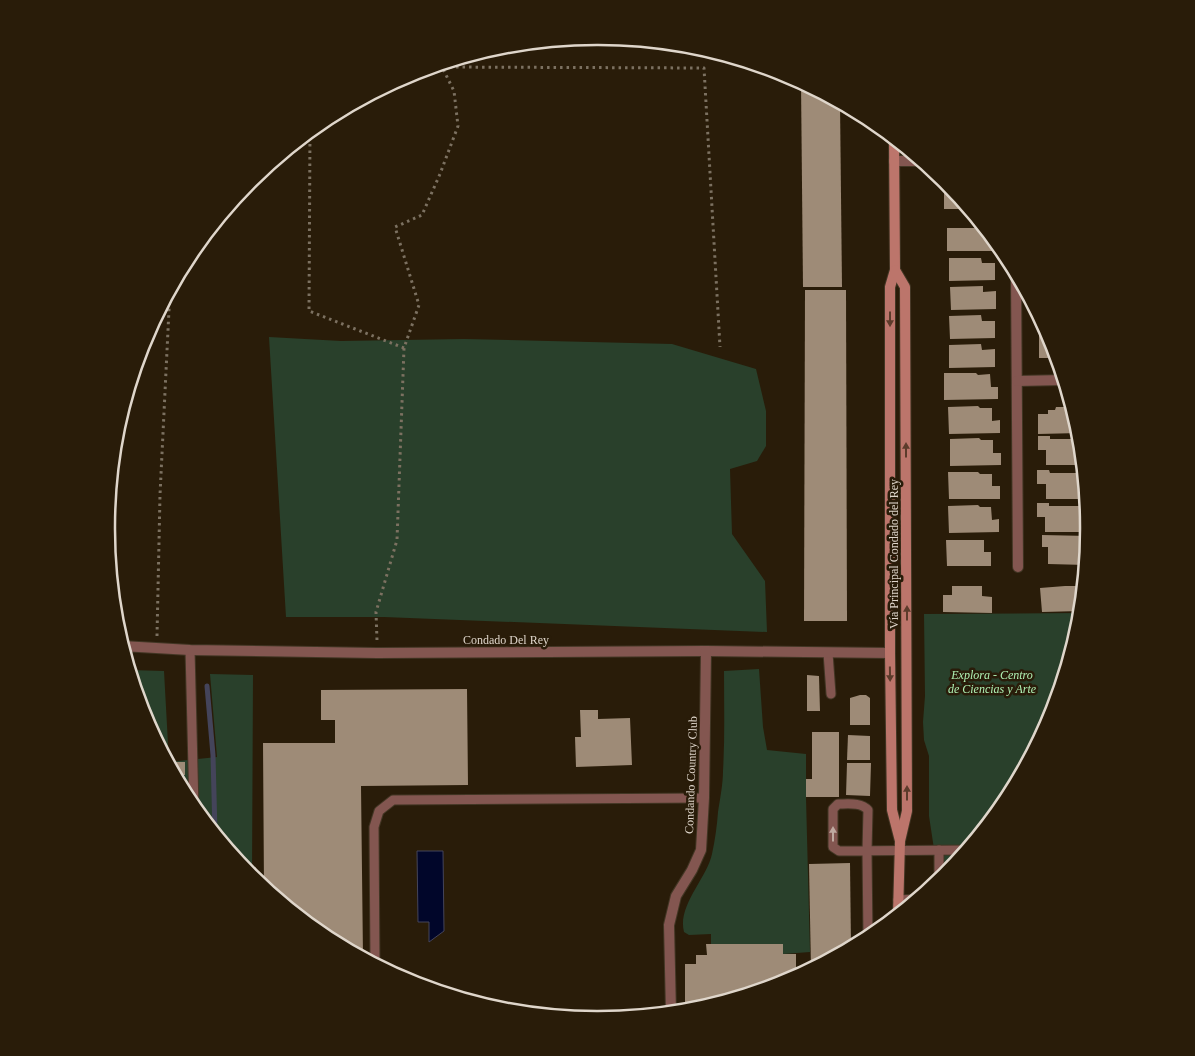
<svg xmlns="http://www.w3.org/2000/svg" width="1195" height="1056" font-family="Georgia,serif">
  <rect width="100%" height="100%" fill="#291c09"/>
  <!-- green -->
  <g fill="#29402b">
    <polygon points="269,337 341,341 464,339 672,344 756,369 766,411 766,446 757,461 730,469 732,534 765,581 767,632 384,617 286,617"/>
    <polygon points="1081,613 1080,624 1052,716 1006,801 945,876 935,884 934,849 929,816 929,756 924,740 923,722 925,696 924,614"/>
    <path d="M759,669L763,727L767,750L806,754V798L810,952L783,954V944H711V934L689,935L684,932C677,906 707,878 712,854C715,840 717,826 718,812C720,799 723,784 723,771C725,737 724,704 724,671Z"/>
    <polygon points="129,670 164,671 169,762 217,757 210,674 253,675 252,878 188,801 143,716"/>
  </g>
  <!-- water -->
  <polygon fill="#01062a" stroke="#44445a" points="417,851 443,851 444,931 429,942 429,922 418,922"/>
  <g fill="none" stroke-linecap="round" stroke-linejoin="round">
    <!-- stream -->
    <polyline stroke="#44445a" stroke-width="5" points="207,686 213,755 215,833"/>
  </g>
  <!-- building -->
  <g fill="#9e8b77">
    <polygon points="801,82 840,103 842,287 803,287"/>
    <polygon points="944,186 950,186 969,209 944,209"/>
    <polygon points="947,228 979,228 979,233 988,233 993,238 993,251 947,251"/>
    <polygon points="949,258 981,258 982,263 995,263 995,280 949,281"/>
    <polygon points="983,286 983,292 996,291 996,309 951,310 950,287"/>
    <polygon points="805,290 846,290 847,621 804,621"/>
    <polygon points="981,315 982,321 995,321 995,338 950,339 949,316"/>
    <polygon points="1039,316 1046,330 1039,330"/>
    <polygon points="1039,334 1049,334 1052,340 1057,358 1039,358"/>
    <polygon points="981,344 982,350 995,349 995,367 949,368 949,345"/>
    <polygon points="944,373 976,373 978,375 990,374 991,387 998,387 998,399 944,400"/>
    <polygon points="978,406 980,408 992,408 992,421 1000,420 1000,433 949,434 948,407"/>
    <polygon points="1056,407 1072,407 1080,433 1038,434 1038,414 1048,414 1048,410 1055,410"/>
    <polygon points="1038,436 1050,436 1050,439 1081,439 1083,465 1046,465 1046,450 1038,450"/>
    <polygon points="979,438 981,440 993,440 993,453 1001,453 1001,465 950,466 950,439"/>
    <polygon points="1037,470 1049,470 1050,473 1084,473 1085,499 1046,499 1046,484 1037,484"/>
    <polygon points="948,472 978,472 980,474 992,474 992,486 1000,486 1000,499 949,499"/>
    <polygon points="1037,503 1049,503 1049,506 1085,506 1085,532 1045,532 1045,517 1037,517"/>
    <polygon points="978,505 980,507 991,507 992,520 999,519 999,532 949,533 948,506"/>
    <polygon points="1042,535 1089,536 1086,565 1048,564 1048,547 1042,547"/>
    <polygon points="946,540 984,540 984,552 991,552 991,566 947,566"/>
    <polygon points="952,586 982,586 982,596 992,597 992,613 943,612 943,595 952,595"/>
    <polygon points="1065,586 1081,586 1081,597 1082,596 1081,611 1042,612 1040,588"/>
    <polygon points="807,675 819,676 820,711 807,711"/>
    <polygon points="467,689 468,785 361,786 363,957 324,937 264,888 263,743 335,743 335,720 321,720 321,690"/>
    <polygon points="860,695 866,695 870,698 870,725 850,725 850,698"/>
    <polygon points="580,710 598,710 598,719 630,718 632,765 576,767 575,737 581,737"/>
    <polygon points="812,732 839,732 839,797 806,797 806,779 812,779"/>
    <polygon points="848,735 870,736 870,760 847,760"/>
    <rect x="176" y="762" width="9" height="13"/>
    <polygon points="847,763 871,763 870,796 846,795"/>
    <polygon points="850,863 851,947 811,969 809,864"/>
    <polygon points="706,944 783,944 783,954 796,954 796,977 785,982 693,1010 685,1011 685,964 696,964 696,955 707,955"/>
  </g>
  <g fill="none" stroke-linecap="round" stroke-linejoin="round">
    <!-- lane casing -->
    <g stroke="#423624" stroke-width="11">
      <g id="lane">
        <polyline points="190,650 194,808"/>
        <polyline points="828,653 831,694"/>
        <polyline points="939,881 939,850"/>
        <polyline points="898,900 917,899"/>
        <path d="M868,938L867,851L868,810C861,802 848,804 838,804L833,809V847L839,851L966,850"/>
        <polyline points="375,964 374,827 379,811 393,800 704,798"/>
      </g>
    </g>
    <!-- street casing -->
    <g stroke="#423624" stroke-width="12">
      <g id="street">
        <polyline points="894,161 921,161"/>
        <polyline points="1016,273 1018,567"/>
        <polyline points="1017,381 1064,380"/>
        <polyline points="122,646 190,650 377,653 706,651 890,653"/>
        <polyline points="671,1013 669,925 676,896 692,870 701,850 704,798 706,651"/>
      </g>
    </g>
    <!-- secondary casing -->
    <g stroke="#423624" stroke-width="12">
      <g id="secondary">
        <polyline points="894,138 895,270 890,287 890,653 892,810 900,841"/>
        <polyline points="895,270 905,287 907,811 900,841 898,914"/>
      </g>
    </g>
    <!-- path -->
    <g stroke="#7c7161" stroke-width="3" stroke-dasharray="2.5 4" stroke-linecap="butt">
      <polyline points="431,67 442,67"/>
      <polyline points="310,131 309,311 404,348"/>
      <polyline points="157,636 160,495 170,289"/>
      <polyline points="377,640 376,612 397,540 404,348 419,305 395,227 422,215 440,174 458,126 454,91 442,67 704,68 720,347"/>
    </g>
    <!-- lane -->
    <use href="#lane" stroke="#835650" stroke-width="9"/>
    <!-- street -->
    <use href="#street" stroke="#835650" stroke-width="10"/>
    <!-- secondary -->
    <use href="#secondary" stroke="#bc756b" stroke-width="10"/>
  </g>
  <!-- one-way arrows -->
  <defs><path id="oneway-solid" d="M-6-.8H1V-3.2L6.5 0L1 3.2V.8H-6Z" transform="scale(1.25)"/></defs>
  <g fill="#5c3b2b">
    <use href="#oneway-solid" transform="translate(890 319) rotate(90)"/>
    <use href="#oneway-solid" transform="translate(906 450) rotate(-90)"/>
    <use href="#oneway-solid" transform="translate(907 613) rotate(-90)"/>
    <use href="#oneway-solid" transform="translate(890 674) rotate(89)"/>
    <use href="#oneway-solid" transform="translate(907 793) rotate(-90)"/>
  </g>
  <use fill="#bfa9a0" href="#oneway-solid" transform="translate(833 834) rotate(-90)"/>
  <g text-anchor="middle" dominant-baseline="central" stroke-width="5" stroke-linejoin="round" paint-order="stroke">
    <!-- street labels -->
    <g font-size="12" fill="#dfd6cb" stroke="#291c09">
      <text transform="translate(894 554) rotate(-90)">Vía Principal Condado del Rey</text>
      <text x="506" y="640">Condado Del Rey</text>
      <text transform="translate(691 775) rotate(-88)">Condando Country Club</text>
    </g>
    <!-- park labels -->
    <g font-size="12" font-style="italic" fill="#aff1b4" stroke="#291c09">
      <text x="992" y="675">Explora - Centro<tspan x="992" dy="14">de Ciencias y Arte</tspan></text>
    </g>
  </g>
  <!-- crop -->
  <path d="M0 0H1195V1056H0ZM597 45H598A482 482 0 0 1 1080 527V529A482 482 0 0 1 598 1011H597A482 482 0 0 1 115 529V527A482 482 0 0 1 597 45Z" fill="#291c09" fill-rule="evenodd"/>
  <path fill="none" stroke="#dfd6cb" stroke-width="2.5" d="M597 45H598A482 482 0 0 1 1080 527V529A482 482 0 0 1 598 1011H597A482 482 0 0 1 115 529V527A482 482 0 0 1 597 45Z"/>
</svg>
